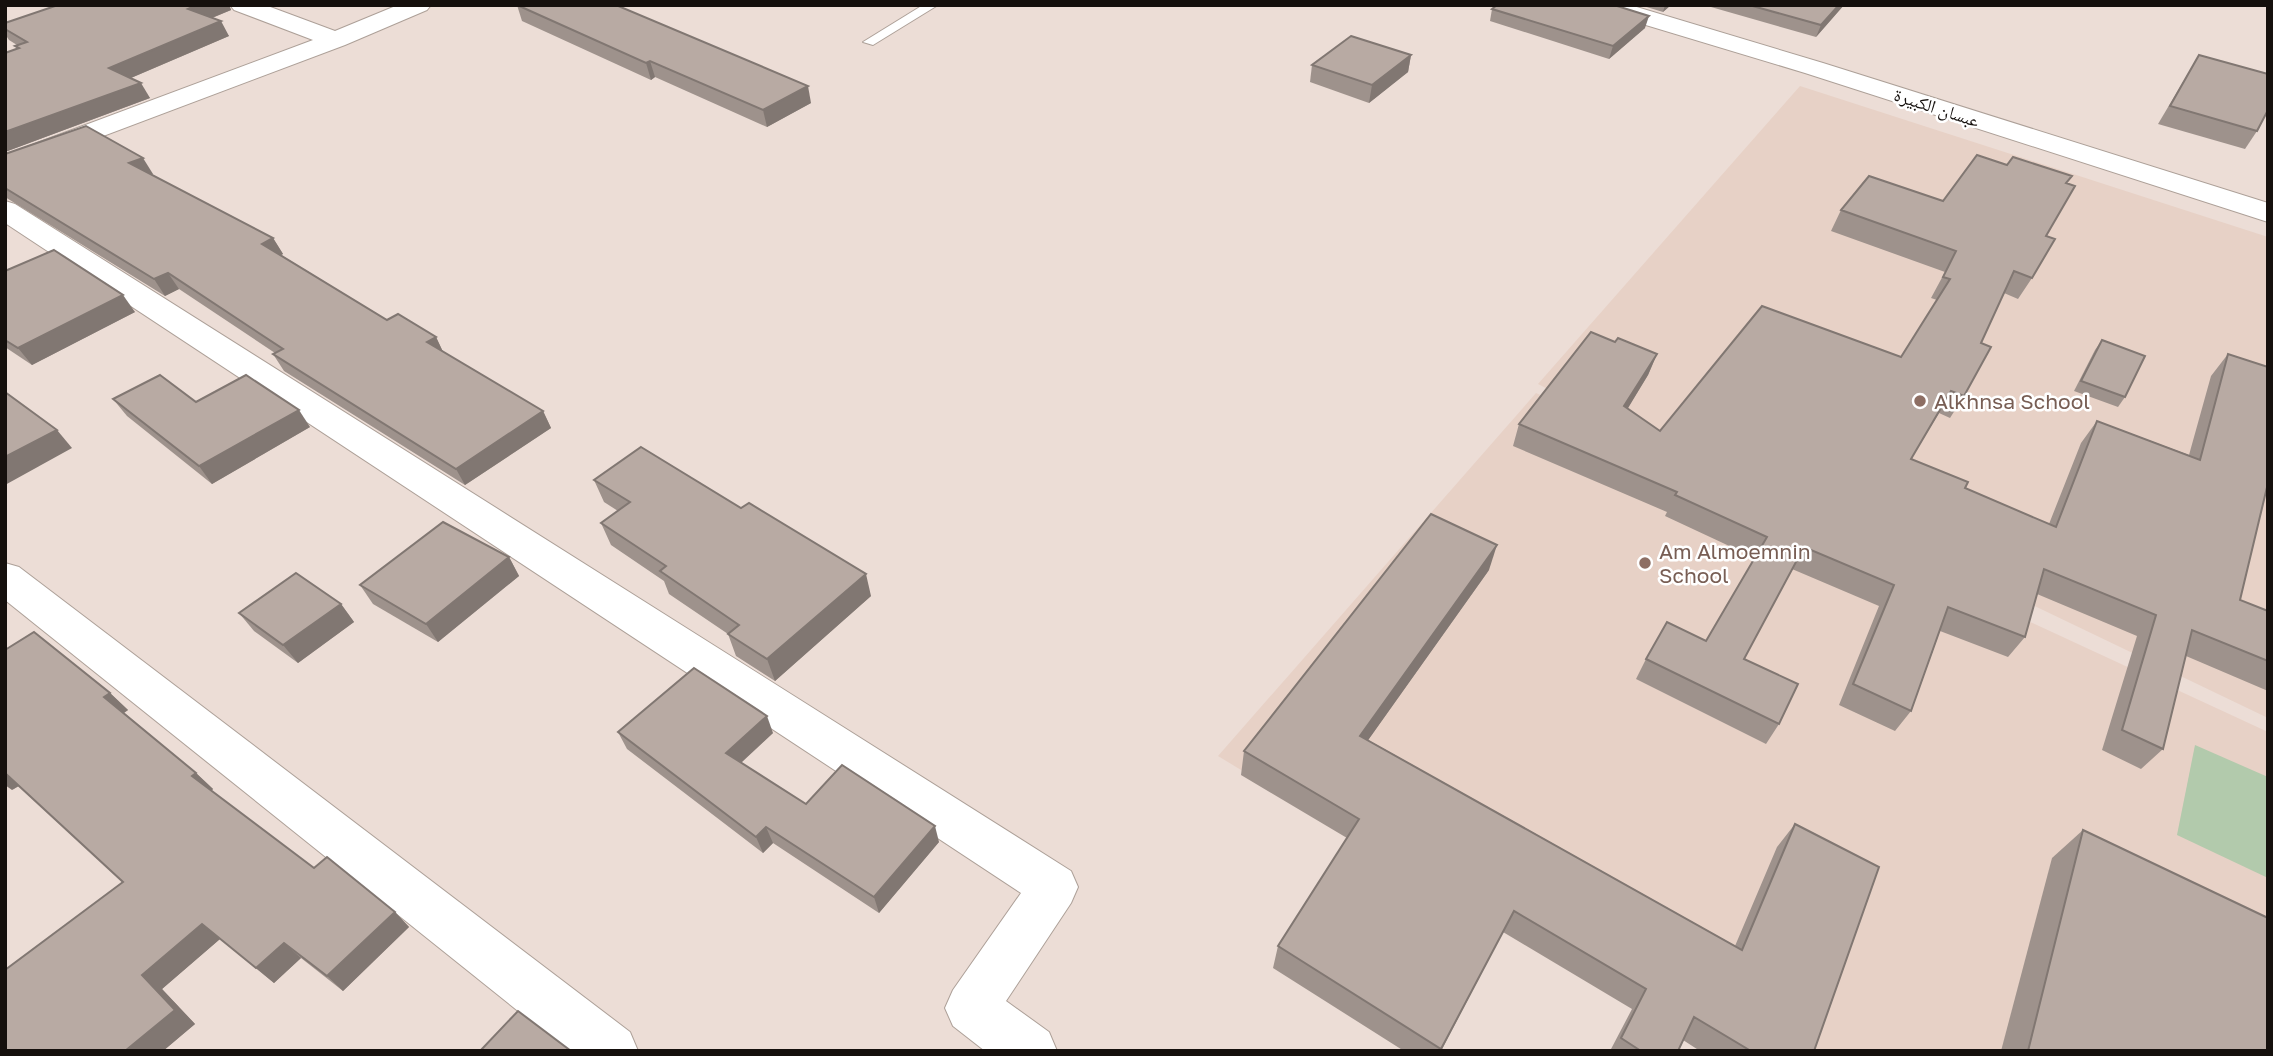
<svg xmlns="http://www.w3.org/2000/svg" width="2273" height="1056" font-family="'Golos Text','Noto Naskh Arabic',sans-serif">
  <rect width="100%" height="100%" fill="#ecddd6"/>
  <!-- built -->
  <g fill="#e7d1c6">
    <polygon points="1800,86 2268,237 2268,718 1851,518 1605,418 1538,384"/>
    <polygon points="1536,393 2268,732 2268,1051 1703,1051 1218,756"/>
  </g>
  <!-- green -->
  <polygon fill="#b2caac" points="2195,745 2268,777 2268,878 2177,835"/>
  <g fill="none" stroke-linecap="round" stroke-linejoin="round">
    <!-- service casing -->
    <g stroke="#ada098" stroke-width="2">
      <polygon id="service" points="923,5 938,5 873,45 863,42"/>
    </g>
    <!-- minor casing -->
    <g stroke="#ada098" stroke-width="2">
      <g id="minor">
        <polygon points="230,5 265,5 335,31 398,5 431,5 427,10 345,45 5,173 5,155 313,40 234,10"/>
        <polygon points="5,201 15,204 1071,871 1078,887 1071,903 1006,1001 1049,1032 1057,1051 985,1051 953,1026 945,1008 953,990 1021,893 5,223"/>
        <polygon points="5,563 19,567 630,1032 638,1051 568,1051 5,600"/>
      </g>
    </g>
    <!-- secondary casing -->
    <g stroke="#ada098" stroke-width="2">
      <polygon id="secondary" points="1592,5 1630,5 1823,63 2268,203 2268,222 1805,73 1596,10"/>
    </g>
    <!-- service -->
    <use href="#service" fill="#fff" fill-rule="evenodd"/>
    <!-- minor -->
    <use href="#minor" fill="#fff" fill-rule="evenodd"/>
    <!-- secondary -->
    <use href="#secondary" fill="#fff" fill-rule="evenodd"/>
  </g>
  <!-- wall -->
  <g fill="#9e928c">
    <polygon points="58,5 229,5 231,10 212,18 229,36 131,78 150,98 5,152 5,53 17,49 15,46 17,45 9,40 5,34 5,23"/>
    <polygon points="517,5 811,103 767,127 655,77 651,80 522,21"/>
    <polygon points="1640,5 1671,5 1663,12"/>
    <polygon points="1704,5 1844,5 1816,37"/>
    <polygon points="1492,9 1645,28 1609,59 1490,21"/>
    <polygon points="1411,55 1408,72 1369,103 1310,82 1312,65"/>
    <polygon points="2199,55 2257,131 2245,149 2158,124"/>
    <polygon points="5,154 153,174 151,175 273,238 283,254 281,255 387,320 436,337 443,352 543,411 551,428 465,485 284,371 273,354 275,353 179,289 165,296 5,197"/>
    <polygon points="2067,184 2046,236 2032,278 2018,299 2004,293 1981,343 1964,396 1950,418 1939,413 1911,459 1965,488 2049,524 2081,443 2097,421 2189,455 2211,376 2228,354 2240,600 2268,611 2268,691 2186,656 2163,749 2141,769 2102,750 2137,636 2037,594 2025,637 2008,657 1940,631 1911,711 1895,731 1839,705 1879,606 1792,569 1744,659 1779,724 1766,744 1636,679 1646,659 1706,641 1755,558 1665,516 1667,512 1513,446 1519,424 1615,342 1657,354 1648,375 1627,409 1660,431 1901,357 1937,300 1931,298 1945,272 1831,231 1841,210 1943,201"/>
    <polygon points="5,271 135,312 32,365 5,347"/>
    <polygon points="2102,340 2125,397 2118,407 2074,391 2095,350"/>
    <polygon points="113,399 196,402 310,427 212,484 127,416"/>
    <polygon points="594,480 871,596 775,681 736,656 728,634 669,594 664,581 611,545 601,523 618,511 604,502"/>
    <polygon points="509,557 519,576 438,642 373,604 360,585"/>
    <polygon points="1489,570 1368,740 1735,946 1777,847 1795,824 1814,1051 1700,1051 1683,1040 1678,1051 1610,1051 1632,1009 1503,932 1441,1051 1404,1051 1273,968 1278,946 1347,838 1241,775 1244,751"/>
    <polygon points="341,604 354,622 298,663 254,631 239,613"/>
    <polygon points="110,693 128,710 124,713 196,773 213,789 211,791 314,868 395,912 409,927 343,991 301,958 274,983 220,939 162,989 195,1024 163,1051 123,882 19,786 12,790"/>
    <polygon points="618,732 773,733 741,763 806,804 939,842 879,913 773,843 763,853 627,749"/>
    <polygon points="2083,830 2268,1051 2001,1051 2052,858"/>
  </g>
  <!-- shaded-wall -->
  <g fill="#817772">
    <polygon points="197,5 229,5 231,10 197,24 188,9"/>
    <polygon points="1665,5 1671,5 1663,12"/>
    <polygon points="1839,5 1844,5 1816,37 1821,25"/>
    <polygon points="1649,16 1645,28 1609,59 1613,46"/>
    <polygon points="221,21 229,36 119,83 109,68"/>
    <polygon points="1411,55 1408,72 1369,103 1372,85"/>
    <polygon points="650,61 655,77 651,80 646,63"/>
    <polygon points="141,83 150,98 5,152 5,132"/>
    <polygon points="808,86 811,103 767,127 763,110"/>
    <polygon points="143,158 153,174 140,179 129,163"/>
    <polygon points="273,238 283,254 272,260 262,244"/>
    <polygon points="168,273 179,289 165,296 154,279"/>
    <polygon points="123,295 135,312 32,365 18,348"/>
    <polygon points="436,337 444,354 427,342"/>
    <polygon points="1657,354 1648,375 1616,428 1624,406"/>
    <polygon points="299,410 310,427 212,484 199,466"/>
    <polygon points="543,411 551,428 465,485 456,469"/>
    <polygon points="57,430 72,448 5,485 5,457"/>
    <polygon points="1497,545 1489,570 1354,760 1360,736"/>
    <polygon points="509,557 519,576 438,642 426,624"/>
    <polygon points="866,574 871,596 775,681 767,659"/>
    <polygon points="341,604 354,622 298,663 283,645"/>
    <polygon points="110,693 128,710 122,714 104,697"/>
    <polygon points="767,716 773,733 733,770 726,753"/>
    <polygon points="5,773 20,785 12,790 5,785"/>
    <polygon points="196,773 213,789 209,793 192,776"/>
    <polygon points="935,826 939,842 879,913 874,897"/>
    <polygon points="766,827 773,843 763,853 756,837"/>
    <polygon points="395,912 409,927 343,991 327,976"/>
    <polygon points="202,924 220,939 162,989 195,1024 163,1051 125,1051 142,975"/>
    <polygon points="284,943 301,958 274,983 256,968"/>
  </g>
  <!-- building -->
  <g fill="#b8aaa3" stroke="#817772" stroke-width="2">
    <polygon points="58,5 197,5 188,9 221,21 109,68 141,83 5,132 5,53 19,48 15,46 27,42 5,29 5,23"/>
    <polygon points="517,5 616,5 808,86 763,110 650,61 646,63"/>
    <polygon points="1497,5 1614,5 1649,16 1613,46 1492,9"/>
    <polygon points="1749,5 1839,5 1821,25"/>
    <polygon points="1351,36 1411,55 1372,85 1312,65"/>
    <polygon points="2199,55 2268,74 2268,110 2257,131 2170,106"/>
    <polygon points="86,126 143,158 129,163 273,238 262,244 387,320 398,314 436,337 427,342 543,411 456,469 273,354 283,349 168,273 154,279 5,188 5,154"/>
    <polygon points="1977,155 2007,165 2013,157 2072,176 2066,183 2075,186 2046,236 2055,239 2032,278 2014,271 1981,343 1991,347 1964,396 1951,391 1911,459 1968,482 1965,488 2056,527 2097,421 2200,460 2228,354 2268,367 2268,483 2240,600 2268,611 2268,661 2192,630 2163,749 2122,730 2156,615 2044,569 2025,637 1948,607 1911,711 1853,684 1894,585 1804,547 1744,659 1798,684 1779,724 1646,659 1667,622 1706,641 1767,537 1675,495 1677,492 1519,424 1591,332 1615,342 1618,338 1657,354 1624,406 1660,431 1762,306 1901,357 1950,279 1943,277 1956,251 1841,210 1869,176 1943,201"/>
    <polygon points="54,250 123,295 18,348 5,340 5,271"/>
    <polygon points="2102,340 2145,356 2125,397 2081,381"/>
    <polygon points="160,375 196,402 246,375 299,410 199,466 113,399"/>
    <polygon points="5,392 57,430 5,457"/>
    <polygon points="641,447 741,508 749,503 866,574 767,659 728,634 739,625 660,571 666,566 601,523 630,502 594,480"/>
    <polygon points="1431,514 1497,545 1360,736 1742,950 1795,824 1879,867 1814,1051 1751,1051 1694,1017 1678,1051 1641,1051 1621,1038 1646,989 1514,911 1441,1049 1278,946 1359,819 1244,751"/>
    <polygon points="443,522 509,557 426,624 360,585"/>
    <polygon points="296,573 341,604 283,645 239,613"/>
    <polygon points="34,632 110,693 104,697 196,773 192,776 314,868 327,857 395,912 327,976 284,943 256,968 202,924 142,975 175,1010 125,1051 5,1051 5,970 123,882 5,773 5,650"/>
    <polygon points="694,668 767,716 726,753 806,804 842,765 935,826 874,897 766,827 756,837 618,732"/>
    <polygon points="2083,830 2268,918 2268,1051 2028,1051"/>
    <polygon points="518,1011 571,1051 480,1051"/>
  </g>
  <!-- markers -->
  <g fill="#8d6e63" stroke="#fff" stroke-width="2.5">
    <circle cx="1920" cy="401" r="7"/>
    <circle cx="1645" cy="563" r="7"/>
  </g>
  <g text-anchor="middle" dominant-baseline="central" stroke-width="5" stroke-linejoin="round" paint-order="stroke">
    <!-- far-street labels -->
    <g font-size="18" fill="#15100d" stroke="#fff">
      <text transform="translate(1937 107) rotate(18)">عبسان الكبيرة</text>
    </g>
    <!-- education labels -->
    <g font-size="21" fill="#785e54" stroke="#fff" text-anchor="start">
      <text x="1934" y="401">Alkhnsa School</text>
      <text x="1659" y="551">Am Almoemnin<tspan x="1659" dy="24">School</tspan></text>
    </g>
  </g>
  <!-- border -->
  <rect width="2273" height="1056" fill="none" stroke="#15100d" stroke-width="14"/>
</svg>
